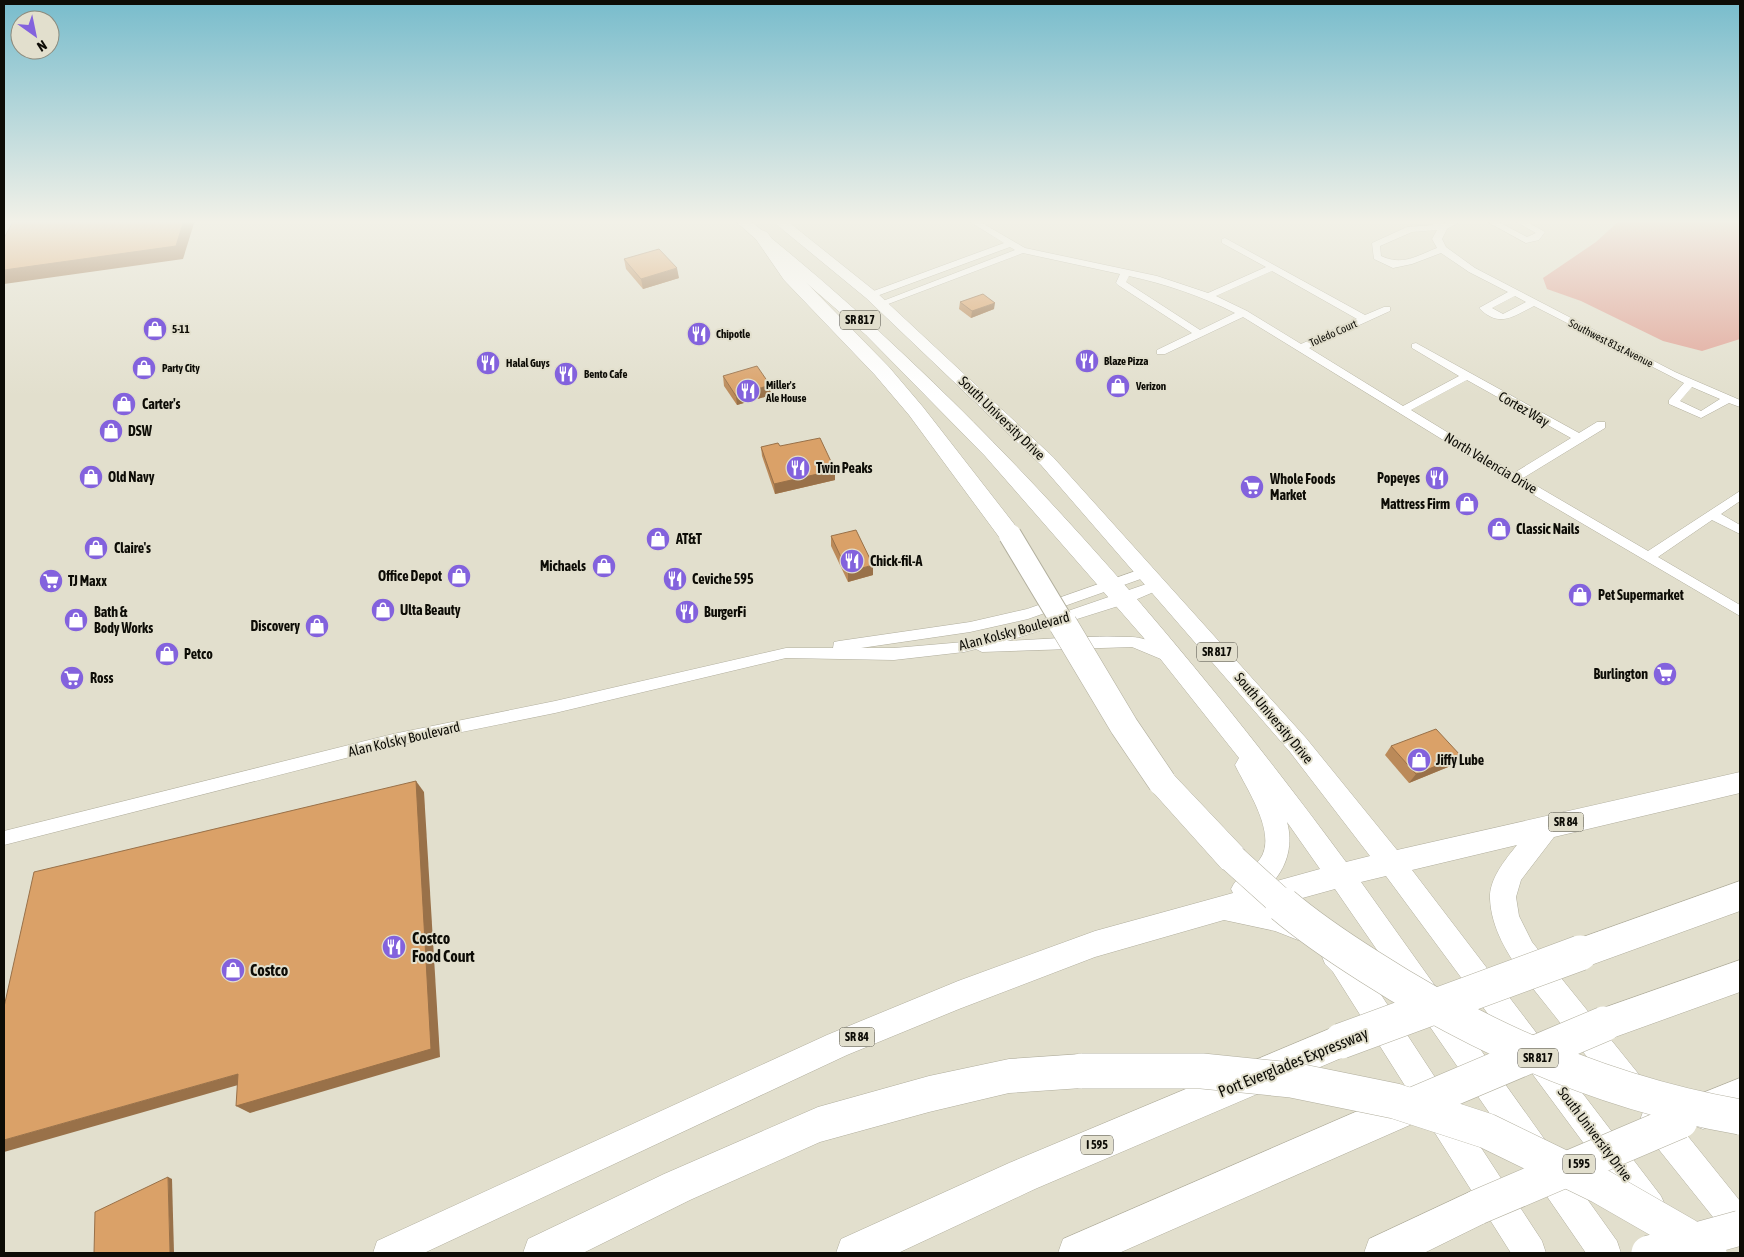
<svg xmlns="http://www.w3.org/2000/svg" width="1744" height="1257" font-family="'Asap Condensed',sans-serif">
  <rect width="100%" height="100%" fill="#e2dfcd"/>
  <!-- green -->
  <polygon fill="#e0a396" points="1620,220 1740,220 1740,339 1702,351 1663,341 1581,301 1547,289 1543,278 1596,242"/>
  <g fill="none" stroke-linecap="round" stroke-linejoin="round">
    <!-- minor casing -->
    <g stroke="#b1ae9d" stroke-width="1">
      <g id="minor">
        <path d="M967,220H977L1025,248L1157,276L1208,293L1266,267L1222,243V239L1225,238L1365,315L1384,307H1390V311L1309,348L1403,406L1459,376L1412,348V344L1416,343L1579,433L1597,422H1605V428L1523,478L1648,551L1740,491V501L1721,514L1740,525V534L1712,520L1658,557L1740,605V616L1510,481L1243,317L1165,354H1157V350L1192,333L1118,285L1116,283L1120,274L1023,253L883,306L875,304L1015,250L1010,247L874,297H868V293L1004,243ZM1272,271L1357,319L1301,344L1247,311L1216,296ZM1129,276C1166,284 1201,296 1235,313L1200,330L1126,282ZM1467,380L1571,438L1514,473L1411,410Z"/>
        <path d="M1427,220H1437L1443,224L1452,220H1463L1447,229L1442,239L1446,247L1475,268L1675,372L1740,400V407L1729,403L1701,418L1669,404V400L1684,383L1534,306C1512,317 1499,328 1479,308L1508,292L1469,272L1441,253L1412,264L1393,268L1374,259L1372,243L1407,227L1433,225ZM1437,230L1432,239L1437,248C1416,256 1403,266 1381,256L1380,246L1412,232ZM1515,296L1526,302L1503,314L1492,308ZM1692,387L1720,399L1701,411L1680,401Z"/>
        <polygon points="1484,220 1495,220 1527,237 1536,233 1513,220 1524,220 1545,232 1539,240 1526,243"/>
        <path d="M1147,567L1154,572L1152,575L1028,619L970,632L861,648H894L964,642L1030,624L1158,580L1165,585L1163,588L1128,603L1007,641C1048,639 1090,635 1130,637C1143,637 1169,645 1175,656L1173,660L1168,662L1132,647L982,652L976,649L964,652L894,660L786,658L555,713L393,746L4,845V831L393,734L555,701L786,648H833L834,642L839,641L970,622L1027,609Z"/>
      </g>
    </g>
    <!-- primary casing -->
    <g stroke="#b1ae9d" stroke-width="1">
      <g id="primary">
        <path d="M734,220H749C976,401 1174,629 1346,862L1370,856L1290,752L1041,465L866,298L771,220H786L876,292L1053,457L1306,738L1397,850L1740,772V793L1554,837L1521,880L1516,897L1519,916L1532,942L1641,1077L1645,1088L1641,1099L1630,1103L1619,1099C1599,1072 1579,1046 1558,1020C1532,986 1492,945 1490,899C1489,879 1505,860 1517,845L1412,870L1661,1196L1666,1207L1661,1218L1650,1223L1639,1218L1386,876L1361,882L1617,1241L1621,1253H1586L1335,889L1277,905L1308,918L1311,927L1308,936L1298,940L1275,931L1224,920L1095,957L959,1009L847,1055L424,1253H373L377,1241L827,1035L958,981L1095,931L1233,893L1231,889C1237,875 1251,871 1260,859C1278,834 1246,788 1235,765L1239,758L1143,637L985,456L866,335ZM1287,822L1320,869L1273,882C1288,865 1293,843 1287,822Z"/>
        <polygon points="1335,940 1345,944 1353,952 1542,1241 1546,1253 1511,1253 1333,972 1325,964 1321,954 1325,944"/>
        <polygon points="1655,1105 1666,1109 1740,1201 1740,1242 1729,1237 1644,1131 1640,1120 1644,1109"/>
      </g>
    </g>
    <!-- motorway casing -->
    <g stroke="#b1ae9d" stroke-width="1">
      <g id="motorway">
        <polygon points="761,230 767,232 796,272 889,367 923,407 1018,529 1021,535 1018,541 1010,543 1002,541 909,415 875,375 784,280 753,235"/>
        <polygon points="1162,770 1172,773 1244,849 1248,859 1244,869 1233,873 1222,869 1152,791 1148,782 1152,773"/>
        <polygon points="1740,881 1740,911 1580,969 1569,964 1564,953 1569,942"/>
        <polygon points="1740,960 1740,992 1604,1041 1592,1036 1587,1024 1592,1012"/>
        <polygon points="1341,1024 1353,1029 1358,1041 1353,1053 1035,1189 898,1253 836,1253 841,1239 1009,1163"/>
        <polygon points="1082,1054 1094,1059 1099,1071 1094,1083 1082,1088 1009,1093 929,1112 820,1142 690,1200 583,1253 523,1253 528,1239 664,1174 818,1107 929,1076 1009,1059"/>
        <polygon points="1740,1078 1740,1114 1703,1129 1690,1124 1685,1111 1690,1098"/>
        <polygon points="1413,1087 1426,1092 1431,1105 1426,1118 1119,1253 1058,1253 1063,1239"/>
        <polygon points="1478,1188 1491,1194 1497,1207 1491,1220 1424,1253 1364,1253 1369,1239"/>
      </g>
    </g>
    <!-- minor -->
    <use href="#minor" fill="#fff" fill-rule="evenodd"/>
    <!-- primary -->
    <use href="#primary" fill="#fff" fill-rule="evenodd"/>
    <!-- motorway -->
    <use href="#motorway" fill="#fff" fill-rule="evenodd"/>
    <!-- motorway-bridge-far2 casing -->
    <g stroke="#b1ae9d" stroke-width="24" stroke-linecap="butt">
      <polyline id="motorway-bridge-far2" points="1010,535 1064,625"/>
    </g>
    <!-- motorway-bridge-far1 casing -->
    <g stroke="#b1ae9d" stroke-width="29" stroke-linecap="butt">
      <g id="motorway-bridge-far1">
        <polyline points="1063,624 1124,726 1162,782"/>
        <polyline points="1233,859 1285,906"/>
      </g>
    </g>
    <!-- motorway-bridge casing -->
    <g stroke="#b1ae9d" stroke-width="36" stroke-linecap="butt">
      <g id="motorway-bridge">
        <path d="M1283,905C1310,928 1340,948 1370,967C1482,1039 1608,1094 1740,1117"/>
        <polyline points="1341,1041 1580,953"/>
        <polyline points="1082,1071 1202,1071 1292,1080 1395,1101 1487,1131 1600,1186 1687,1236 1709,1253"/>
        <polyline points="1413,1105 1604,1024"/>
        <polyline points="1478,1207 1680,1121"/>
        <polyline points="1649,1253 1740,1228"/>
      </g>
    </g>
    <!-- motorway-bridge-far2 -->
    <use href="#motorway-bridge-far2" stroke="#fff" stroke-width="22"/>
    <!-- motorway-bridge-far1 -->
    <use href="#motorway-bridge-far1" stroke="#fff" stroke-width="28"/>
    <!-- motorway-bridge -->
    <use href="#motorway-bridge" stroke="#fff" stroke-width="35"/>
  </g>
  <!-- wall -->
  <g fill="#bb8a59">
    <polygon points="624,259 679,278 643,289 626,269"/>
    <polygon points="960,302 994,309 971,318 959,309"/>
    <polygon points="723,376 771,395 737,405 724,386"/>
    <polygon points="780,446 835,470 835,480 775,494 762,456 761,447"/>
    <polygon points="831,536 873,575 848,582 831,546"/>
    <polygon points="1391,746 1461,756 1453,765 1409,783 1385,755"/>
  </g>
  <!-- shaded-wall -->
  <g fill="#997149">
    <polygon points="184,220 195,220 183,259 4,284 4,270"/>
    <polygon points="677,268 679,278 643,289 641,279"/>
    <polygon points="995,303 994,309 971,318 972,311"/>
    <polygon points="770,385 771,395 737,405 736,396"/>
    <polygon points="835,470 835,480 775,494 774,484"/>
    <polygon points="873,565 873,575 848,582 848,572"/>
    <polygon points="1461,756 1453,765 1409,783 1416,774"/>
    <polygon points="416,781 424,792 440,1057 250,1113 236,1106"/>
    <polygon points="238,1074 252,1081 4,1152 4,1140"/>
    <polygon points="168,1177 172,1179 174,1253 170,1253"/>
  </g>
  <!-- building -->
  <g fill="#daa168" stroke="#997149">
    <polygon points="14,220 184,220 176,246 4,270 4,238"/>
    <polygon points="659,249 677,268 641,279 624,259"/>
    <polygon points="983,294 995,303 972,311 960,302"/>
    <polygon points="757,366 770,385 736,396 723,376"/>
    <polygon points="820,438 835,470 774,484 761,447 778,443 780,446"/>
    <polygon points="856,530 873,565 848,572 831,536"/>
    <polygon points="1436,729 1461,756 1416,774 1391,746"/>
    <polygon points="416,781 431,1049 236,1106 238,1074 4,1140 4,1007 34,872"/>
    <polygon points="168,1177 170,1253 94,1253 95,1212"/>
  </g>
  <!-- sky -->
  <linearGradient id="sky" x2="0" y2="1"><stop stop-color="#78bccc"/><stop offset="0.56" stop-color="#f2f1e8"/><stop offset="1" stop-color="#f2f1e8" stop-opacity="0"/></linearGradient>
  <rect width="1744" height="396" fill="url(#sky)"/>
  <!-- icons -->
  <defs>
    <g id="shop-disc" transform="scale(1.25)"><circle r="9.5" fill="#8362dd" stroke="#e2dfcd"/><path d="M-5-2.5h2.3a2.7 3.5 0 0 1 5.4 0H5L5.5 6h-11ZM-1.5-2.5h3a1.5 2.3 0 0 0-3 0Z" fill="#fff"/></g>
    <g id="restaurant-disc" transform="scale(1.25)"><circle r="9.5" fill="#8362dd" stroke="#e2dfcd"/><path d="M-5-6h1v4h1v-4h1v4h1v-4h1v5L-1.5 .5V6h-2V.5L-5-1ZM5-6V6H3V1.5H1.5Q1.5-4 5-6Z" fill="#fff"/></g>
    <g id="supermarket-disc" transform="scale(1.25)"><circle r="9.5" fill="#8362dd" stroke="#e2dfcd"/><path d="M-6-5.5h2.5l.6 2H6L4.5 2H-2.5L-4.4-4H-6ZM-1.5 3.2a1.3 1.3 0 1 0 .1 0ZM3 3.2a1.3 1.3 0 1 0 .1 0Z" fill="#fff"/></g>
  </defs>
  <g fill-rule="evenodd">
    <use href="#shop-disc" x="155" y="329"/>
    <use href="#restaurant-disc" x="699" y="334"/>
    <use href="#restaurant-disc" x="1087" y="361"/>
    <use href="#restaurant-disc" x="488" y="363"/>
    <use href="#shop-disc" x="144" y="368"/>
    <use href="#restaurant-disc" x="566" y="374"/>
    <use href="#shop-disc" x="1118" y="386"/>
    <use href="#restaurant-disc" x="748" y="391"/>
    <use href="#shop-disc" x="124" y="404"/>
    <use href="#shop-disc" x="111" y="431"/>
    <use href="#restaurant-disc" x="798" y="468"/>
    <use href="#shop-disc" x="91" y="477"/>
    <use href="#restaurant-disc" x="1437" y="478"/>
    <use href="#supermarket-disc" x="1252" y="487"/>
    <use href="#shop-disc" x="1467" y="504"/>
    <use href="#shop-disc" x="1499" y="529"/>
    <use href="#shop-disc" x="658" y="539"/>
    <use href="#shop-disc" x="96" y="548"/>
    <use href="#restaurant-disc" x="852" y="561"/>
    <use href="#shop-disc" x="604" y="566"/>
    <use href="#shop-disc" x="459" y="576"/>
    <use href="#restaurant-disc" x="675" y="579"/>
    <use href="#supermarket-disc" x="51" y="581"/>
    <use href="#shop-disc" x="1580" y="595"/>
    <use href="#shop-disc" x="383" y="610"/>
    <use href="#restaurant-disc" x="687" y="612"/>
    <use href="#shop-disc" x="76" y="620"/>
    <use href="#shop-disc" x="317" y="626"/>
    <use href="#shop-disc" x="167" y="654"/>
    <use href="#supermarket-disc" x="1665" y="674"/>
    <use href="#supermarket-disc" x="72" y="678"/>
    <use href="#shop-disc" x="1419" y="760"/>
    <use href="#restaurant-disc" x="394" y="947"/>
    <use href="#shop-disc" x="233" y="970"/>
  </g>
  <g text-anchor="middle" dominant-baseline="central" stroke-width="4" stroke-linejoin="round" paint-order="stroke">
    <!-- far-poi labels -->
    <g font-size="11" font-weight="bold" fill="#0d0c06" stroke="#e2dfcd" text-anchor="start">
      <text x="172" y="329">5-11</text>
      <text x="716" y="334">Chipotle</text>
      <text x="1104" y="361">Blaze Pizza</text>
      <text x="506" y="363">Halal Guys</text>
      <text x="162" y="368">Party City</text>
      <text x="584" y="374">Bento Cafe</text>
      <text x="766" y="385">Miller's<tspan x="766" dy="13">Ale House</tspan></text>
      <text x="1136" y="386">Verizon</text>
    </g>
    <!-- far-street labels -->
    <g font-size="11" fill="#0d0c06" stroke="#e2dfcd">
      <text transform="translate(1333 333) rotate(-24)">Toledo Court</text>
      <text transform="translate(1611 343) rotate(27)">Southwest 81st Avenue</text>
    </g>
    <!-- shield labels -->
    <g fill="#e2dfcd" stroke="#4d4b42" stroke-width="1">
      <rect x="840" y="310.5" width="40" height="19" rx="4"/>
      <rect x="1197" y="642.5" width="40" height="19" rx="4"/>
      <rect x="1548.5" y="812.5" width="35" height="19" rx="4"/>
      <rect x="839.5" y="1027.5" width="35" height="19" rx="4"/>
      <rect x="1518" y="1048.5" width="40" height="19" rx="4"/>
      <rect x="1081" y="1135.5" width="32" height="19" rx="4"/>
      <rect x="1563" y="1154.5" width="32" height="19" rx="4"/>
    </g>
    <g font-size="12" font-weight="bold" fill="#0d0c06">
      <text x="860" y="320">SR 817</text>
      <text x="1217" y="652">SR 817</text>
      <text x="1566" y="822">SR 84</text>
      <text x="857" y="1037">SR 84</text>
      <text x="1538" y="1058">SR 817</text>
      <text x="1097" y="1145">I 595</text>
      <text x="1579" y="1164">I 595</text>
    </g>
    <!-- poi labels -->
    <g font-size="14" font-weight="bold" fill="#0d0c06" stroke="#e2dfcd" text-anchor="start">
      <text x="142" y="404">Carter's</text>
      <text x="128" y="431">DSW</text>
      <text x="816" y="468">Twin Peaks</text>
      <text x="108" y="477">Old Navy</text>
      <text x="1420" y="478" text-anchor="end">Popeyes</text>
      <text x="1270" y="479">Whole Foods<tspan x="1270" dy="16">Market</tspan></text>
      <text x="1450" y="504" text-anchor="end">Mattress Firm</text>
      <text x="1516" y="529">Classic Nails</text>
      <text x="676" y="539">AT&amp;T</text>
      <text x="114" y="548">Claire's</text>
      <text x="870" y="561">Chick-fil-A</text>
      <text x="586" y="566" text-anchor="end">Michaels</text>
      <text x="442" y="576" text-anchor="end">Office Depot</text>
      <text x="692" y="579">Ceviche 595</text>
      <text x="68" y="581">TJ Maxx</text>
      <text x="1598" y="595">Pet Supermarket</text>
      <text x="400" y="610">Ulta Beauty</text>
      <text x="94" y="612">Bath &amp;<tspan x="94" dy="16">Body Works</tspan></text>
      <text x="704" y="612">BurgerFi</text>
      <text x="300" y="626" text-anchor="end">Discovery</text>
      <text x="184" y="654">Petco</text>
      <text x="1648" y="674" text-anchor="end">Burlington</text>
      <text x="90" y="678">Ross</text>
      <text x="1436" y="760">Jiffy Lube</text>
    </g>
    <!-- street labels -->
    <g font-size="14" fill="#0d0c06" stroke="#e2dfcd">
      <text transform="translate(1524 409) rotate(30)">Cortez Way</text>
      <text transform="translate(1002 418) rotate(44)">South University Drive</text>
      <text transform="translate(1491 463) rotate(31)">North Valencia Drive</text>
      <text transform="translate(1014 631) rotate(-15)">Alan Kolsky Boulevard</text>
      <text transform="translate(1274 718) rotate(50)">South University Drive</text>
      <text transform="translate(404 739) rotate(-13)">Alan Kolsky Boulevard</text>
      <text transform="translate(1595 1134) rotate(53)">South University Drive</text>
    </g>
    <!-- near-poi labels -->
    <g font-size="16" font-weight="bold" fill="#0d0c06" stroke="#e2dfcd" text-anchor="start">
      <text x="412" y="938">Costco<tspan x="412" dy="18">Food Court</tspan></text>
      <text x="250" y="970">Costco</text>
    </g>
    <!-- near-street labels -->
    <g font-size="16" fill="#0d0c06" stroke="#e2dfcd">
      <text transform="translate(1293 1062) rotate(-22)">Port Everglades Expressway</text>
    </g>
  </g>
  <!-- border -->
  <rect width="1744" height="1257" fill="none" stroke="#0d0c06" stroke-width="10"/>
  <!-- north arrow -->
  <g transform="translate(35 35) rotate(147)"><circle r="24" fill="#e2dfcd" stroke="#8d8b7d"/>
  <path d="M0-4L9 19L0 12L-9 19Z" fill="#8362dd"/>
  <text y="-8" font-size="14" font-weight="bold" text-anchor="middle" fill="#0d0c06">N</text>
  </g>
</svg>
